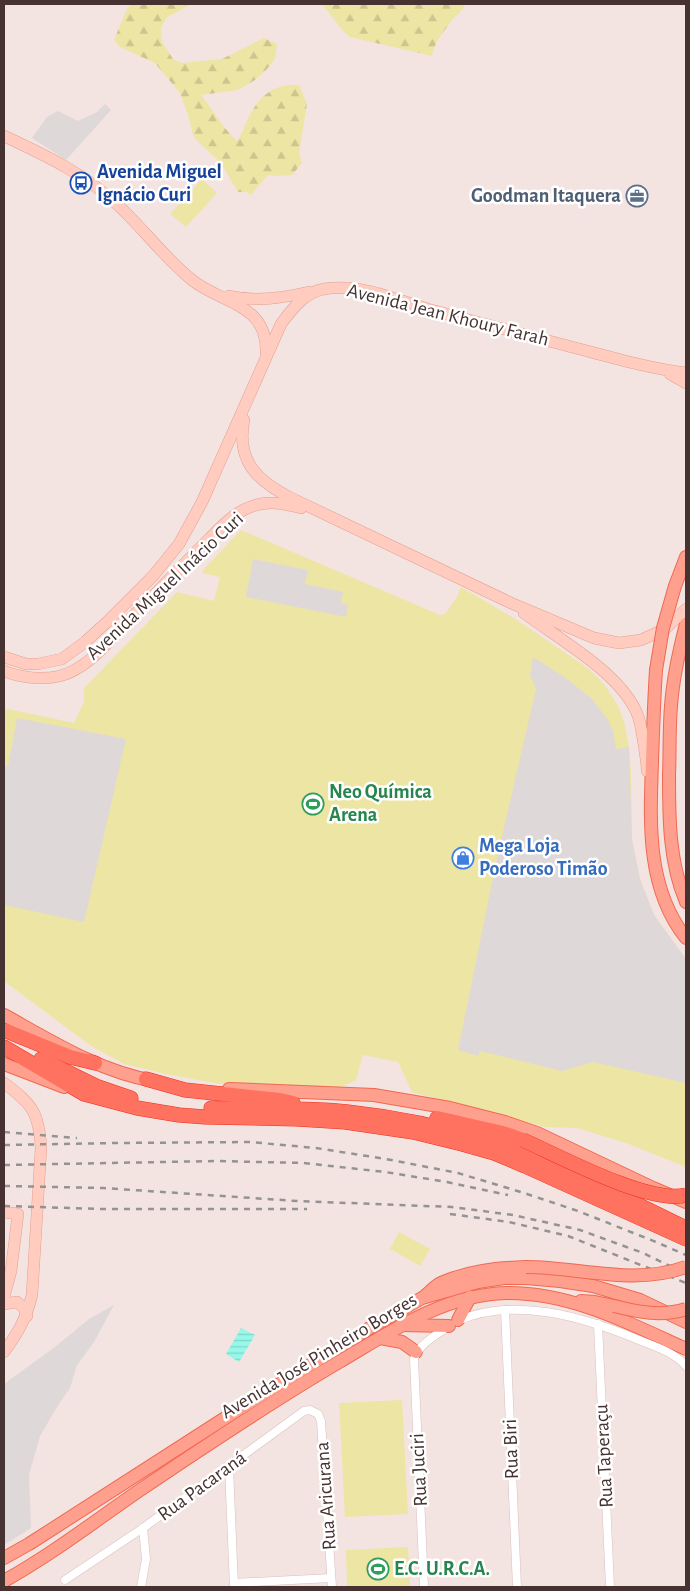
<svg xmlns="http://www.w3.org/2000/svg" width="690" height="1591" font-family="'Alegreya Sans',sans-serif">
  <defs>
    <pattern id="forest-firs" width="22" height="20" patternUnits="userSpaceOnUse" patternTransform="scale(1.25)"><rect width="22" height="20" fill="#ede5a4"/><path d="M5 1l3.5 6h-7zM16 11l3.5 6h-7z" fill="#cdc58e"/></pattern>
    <pattern id="water-rules" width="6" height="5" patternUnits="userSpaceOnUse" patternTransform="scale(1.25)"><rect width="6" height="5" fill="#95f8ea"/><path d="M0 2.5h6" fill="none" stroke="#82d5c9"/></pattern>
  </defs>
  <rect width="100%" height="100%" fill="#f3e4e1"/>
  <!-- grass -->
  <g fill="#ede5a4">
    <polygon points="202,179 217,193 186,227 170,214"/>
    <polygon points="241,530 440,615 445,614 457,597 461,587 517,620 589,669 605,685 618,706 624,721 629,747 631,773 632,840 640,879 654,915 686,959 686,1167 626,1143 577,1128 545,1127 412,1092 398,1062 363,1055 356,1080 337,1089 220,1084 166,1074 124,1064 91,1046 4,981 4,708 74,723 84,702 84,688 177,592 214,601 220,577 202,573 205,568"/>
    <polygon points="399,1232 430,1249 420,1266 390,1249"/>
    <polygon points="402,1400 408,1514 345,1517 339,1403"/>
    <polygon points="408,1547 410,1587 347,1587 346,1550"/>
  </g>
  <!-- forest -->
  <g fill="url(#forest-firs)">
    <path d="M132,4H191L166,18L161,28L162,42L173,59L182,63L222,59L264,38L277,44L275,59L267,69L255,80L238,90L201,95C214,111 222,127 237,141C244,132 245,122 251,113C261,94 277,83 299,85L307,104L299,153L302,163L292,175L278,176L268,175L251,195L246,192H238L220,162L194,138L188,115L180,93L155,63L120,47L114,40L127,9Z"/>
    <path d="M322,4H465C464,11 457,14 452,20C445,30 433,44 432,56L350,37L343,31Z"/>
  </g>
  <!-- parking -->
  <g fill="#dfd8d8">
    <polygon points="105,104 111,110 66,160 32,138 47,117 58,111 78,121 97,112"/>
    <polygon points="253,559 308,570 305,584 343,592 341,603 348,605 346,617 246,597"/>
    <polygon points="533,657 566,678 592,699 608,720 613,731 616,749 629,747 632,840 640,879 654,915 686,959 686,1083 593,1062 562,1071 480,1051 478,1056 458,1050 497,858 536,689 530,675"/>
    <polygon points="17,718 126,739 84,922 4,905 4,766 8,766"/>
    <polygon points="114,1305 94,1342 77,1365 70,1388 57,1407 40,1436 29,1475 31,1528 4,1545 4,1384 55,1347 89,1319"/>
  </g>
  <!-- water -->
  <polygon fill="url(#water-rules)" points="241,1328 255,1335 239,1362 226,1354"/>
  <g fill="none" stroke-linecap="round" stroke-linejoin="round">
    <!-- street casing -->
    <g stroke="#dac0bd" stroke-width="9">
      <g id="street">
        <polyline points="505,1310 517,1587"/>
        <path d="M457,1321C515,1296 584,1317 639,1340C656,1347 674,1352 686,1366"/>
        <polyline points="598,1324 610,1587"/>
        <polyline points="229,1467 234,1587"/>
        <polyline points="65,1580 143,1528 304,1411 310,1410 318,1414 321,1421 332,1587"/>
        <polyline points="234,1583 331,1578"/>
        <polyline points="141,1587 146,1559 143,1528"/>
        <path d="M424,1587L414,1359C419,1344 435,1336 447,1327"/>
      </g>
    </g>
    <!-- secondary casing -->
    <g stroke="#e2a091" stroke-width="12">
      <g id="secondary">
        <path d="M4,136C45,155 87,175 120,207C145,231 166,259 192,280C222,304 267,303 266,352"/>
        <path d="M229,296C256,302 282,298 309,292"/>
        <polyline points="670,374 686,383"/>
        <path d="M244,420C236,461 257,481 291,498L511,603L594,638L619,643L641,640L665,629L686,609"/>
        <path d="M524,613C559,639 617,671 636,711C641,721 642,734 644,745C645,753 647,762 647,771"/>
        <path d="M4,657L26,664H38L62,659L85,642L107,622L153,576L179,544L202,502L281,324C292,309 305,292 324,289C362,283 399,301 435,311C479,323 524,334 568,346C607,356 646,368 686,373"/>
        <path d="M4,671C21,678 42,680 60,676C90,668 112,637 133,616C156,593 179,569 202,546C217,531 233,512 253,506C269,500 285,504 301,508"/>
        <path d="M4,1083C32,1104 39,1112 41,1148L32,1295C26,1319 18,1333 4,1352"/>
        <polyline points="4,1212 18,1214 11,1271 4,1297"/>
        <polyline points="4,1304 17,1302 24,1308 27,1316"/>
      </g>
    </g>
    <!-- primary casing -->
    <g stroke="#f16851" stroke-width="14">
      <g id="primary">
        <polyline points="675,586 686,557"/>
        <path d="M686,624C679,651 673,678 671,706C669,729 670,752 669,775C669,818 669,862 686,902"/>
        <path d="M656,670C654,701 653,731 652,762C650,822 646,888 686,938"/>
        <path d="M4,1015C51,1041 100,1072 154,1081"/>
        <polyline points="4,1064 64,1087"/>
        <polyline points="229,1089 374,1095 450,1108 505,1122 537,1133 653,1188 686,1202"/>
        <path d="M426,1295C431,1291 436,1285 441,1283C468,1271 497,1268 526,1267"/>
        <polyline points="581,1301 595,1302 614,1306"/>
        <polyline points="458,1320 470,1297"/>
        <polyline points="401,1325 449,1326"/>
        <polyline points="380,1338 402,1342 416,1352"/>
        <polyline points="4,1558 29,1544 233,1413 373,1326 422,1298 478,1282 504,1278 526,1278 560,1281 593,1286 640,1300 686,1322"/>
        <path d="M4,1581C51,1555 95,1521 140,1490C205,1446 271,1402 339,1362C392,1331 443,1295 506,1293C570,1292 629,1323 686,1349"/>
      </g>
    </g>
    <!-- highway casing -->
    <g stroke="#ef2f1f" stroke-width="15">
      <g id="highway">
        <polyline points="4,1030 70,1057 95,1063"/>
        <polyline points="4,1047 84,1094 137,1108 179,1115 205,1117 297,1119 345,1122 413,1132 462,1144 494,1153 525,1166 686,1239"/>
        <polyline points="41,1059 96,1086 131,1098"/>
        <polyline points="146,1079 185,1090 280,1100 293,1103"/>
        <path d="M211,1108C257,1110 303,1107 348,1112C395,1117 443,1127 488,1141C557,1163 622,1197 686,1228"/>
        <polyline points="437,1118 503,1133 523,1140"/>
      </g>
    </g>
    <!-- street -->
    <use href="#street" stroke="#fff" stroke-width="8"/>
    <!-- secondary -->
    <use href="#secondary" stroke="#ffccbf" stroke-width="11"/>
    <!-- primary -->
    <use href="#primary" stroke="#ffa08e" stroke-width="12"/>
    <!-- highway -->
    <use href="#highway" stroke="#ff7260" stroke-width="14"/>
    <!-- rail -->
    <g stroke="#939393" stroke-width="2.5" stroke-dasharray="6 6" stroke-linecap="butt">
      <polyline points="4,1132 77,1138"/>
      <polyline points="4,1145 116,1143 250,1142 316,1148 386,1159 458,1173 524,1193 578,1211 656,1242 686,1255"/>
      <polyline points="4,1165 216,1161 304,1163 385,1172 447,1182 508,1195"/>
      <polyline points="4,1186 103,1188 297,1201 452,1207 513,1215 580,1230 643,1253 686,1274"/>
      <polyline points="4,1206 102,1209 307,1209"/>
      <polyline points="450,1214 509,1222 568,1236 686,1283"/>
    </g>
    <!-- primary-bridge casing -->
    <g stroke="#f16851" stroke-width="14" stroke-linecap="butt">
      <g id="primary-bridge">
        <polyline points="656,670 663,628 675,586"/>
        <path d="M526,1267C580,1267 633,1286 686,1267"/>
        <path d="M614,1306C638,1312 662,1317 686,1309"/>
      </g>
    </g>
    <!-- highway-bridge casing -->
    <g stroke="#ef2f1f" stroke-width="15" stroke-linecap="butt">
      <path id="highway-bridge" d="M523,1140C559,1156 650,1205 686,1195"/>
    </g>
    <!-- primary-bridge -->
    <use href="#primary-bridge" stroke="#ffa08e" stroke-width="12"/>
    <!-- highway-bridge -->
    <use href="#highway-bridge" stroke="#ff7260" stroke-width="14"/>
  </g>
  <!-- icons -->
  <defs>
    <g id="bus-ring" transform="scale(1.125)"><circle r="9.5" fill="#fff" stroke="#1a4fb4" stroke-width="1.5"/><path d="M-5-6H5V4H4V6H2V4H-2V6H-4V4H-5ZM-3.5-4V0h7V-4ZM-3.5 1.2v1.5H-2V1.2ZM2 1.2v1.5H3.5V1.2Z" fill="#1a4fb4"/></g>
    <g id="office-ring" transform="scale(1.125)"><circle r="9.5" fill="#fff" stroke="#5c6f8a" stroke-width="1.5"/><path d="M-6-3h4V-5.5h4V-3h4V5H-6ZM-1-4.5V-3h2v-1.5ZM-6 0V1H6V0Z" fill="#5c6f8a"/></g>
    <g id="stadium-ring" transform="scale(1.125)"><circle r="9.5" fill="#fff" stroke="#2e9e5b" stroke-width="1.5"/><path d="M0-5a6.5 5 0 1 0 0 10a6.5 5 0 1 0 0-10ZM-3.5-1.8h7v3.6h-7Z" fill="#2e9e5b"/></g>
    <g id="shop-ring" transform="scale(1.125)"><circle r="9.5" fill="#fff" stroke="#3f7fe0" stroke-width="1.5"/><path d="M-5-2.5h2.3a2.7 3.5 0 0 1 5.4 0H5L5.5 6h-11ZM-1.5-2.5h3a1.5 2.3 0 0 0-3 0Z" fill="#3f7fe0"/></g>
  </defs>
  <g fill-rule="evenodd">
    <use href="#bus-ring" x="81" y="183"/>
    <use href="#office-ring" x="637" y="196"/>
    <use href="#stadium-ring" x="313" y="804"/>
    <use href="#shop-ring" x="463" y="858"/>
    <use href="#stadium-ring" x="378" y="1569"/>
  </g>
  <g text-anchor="middle" dominant-baseline="central" stroke-width="5" stroke-linejoin="round" paint-order="stroke">
    <!-- transit labels -->
    <g font-size="20" font-weight="bold" fill="#164399" stroke="#fff" text-anchor="start">
      <text x="97" y="172">Avenida Miguel<tspan x="97" dy="23">Ignácio Curi</tspan></text>
    </g>
    <!-- service labels -->
    <g font-size="20" font-weight="bold" fill="#4e5e75" stroke="#fff" text-anchor="end">
      <text x="621" y="196">Goodman Itaquera</text>
    </g>
    <!-- street labels -->
    <g font-size="20" fill="#453231" stroke="#fff">
      <text transform="translate(448 315) rotate(14)">Avenida Jean Khoury Farah</text>
      <text transform="translate(165 586) rotate(-43)">Avenida Miguel Inácio Curi</text>
      <text transform="translate(319 1356) rotate(-31)">Avenida José Pinheiro Borges</text>
      <text transform="translate(511 1449) rotate(-92)">Rua Biri</text>
      <text transform="translate(604 1456) rotate(-93)">Rua Taperaçu</text>
      <text transform="translate(419 1470) rotate(-93)">Rua Juciri</text>
      <text transform="translate(202 1486) rotate(-36)">Rua Pacaraná</text>
      <text transform="translate(326 1496) rotate(-94)">Rua Aricurana</text>
    </g>
    <!-- leisure labels -->
    <g font-size="20" font-weight="bold" fill="#27864d" stroke="#fff" text-anchor="start">
      <text x="329" y="792">Neo Química<tspan x="329" dy="23">Arena</tspan></text>
      <text x="394" y="1569">E.C. U.R.C.A.</text>
    </g>
    <!-- shop labels -->
    <g font-size="20" font-weight="bold" fill="#366cbe" stroke="#fff" text-anchor="start">
      <text x="479" y="846">Mega Loja<tspan x="479" dy="23">Poderoso Timão</tspan></text>
    </g>
  </g>
  <!-- border -->
  <rect width="690" height="1591" fill="none" stroke="#453231" stroke-width="10"/>
</svg>
